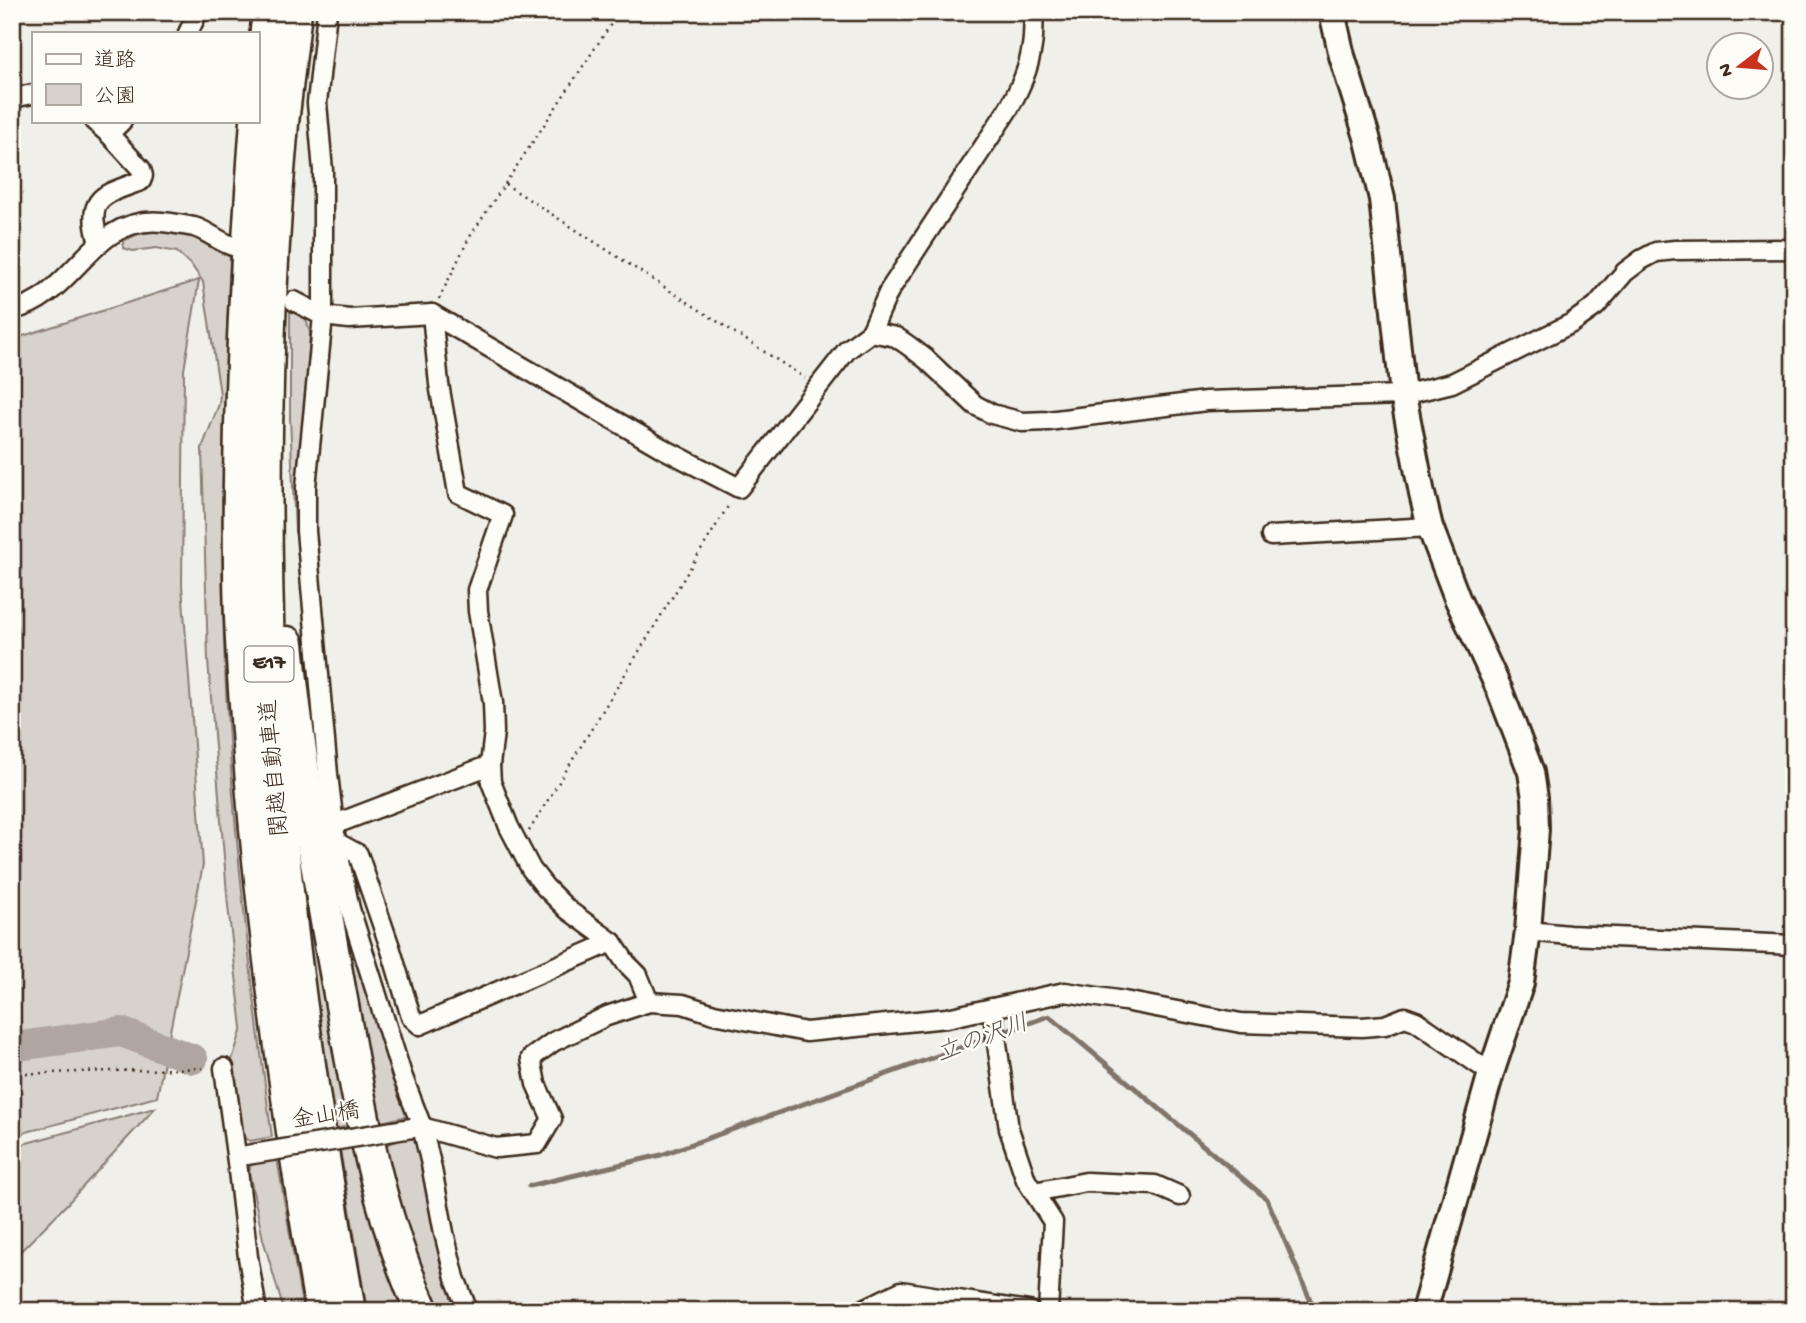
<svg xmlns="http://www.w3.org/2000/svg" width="1806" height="1323" font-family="'Gochi Hand','Klee One',sans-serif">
  <rect width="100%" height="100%" fill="#f1efea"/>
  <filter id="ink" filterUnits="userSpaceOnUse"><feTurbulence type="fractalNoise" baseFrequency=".0143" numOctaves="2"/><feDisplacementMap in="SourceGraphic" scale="14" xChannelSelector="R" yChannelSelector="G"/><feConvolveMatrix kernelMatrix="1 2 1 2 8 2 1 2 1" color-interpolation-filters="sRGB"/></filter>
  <g filter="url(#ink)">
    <!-- green -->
    <g fill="#d7d2cc" stroke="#897e75" stroke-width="2">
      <path d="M160,230L193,237L230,257C224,395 219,532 225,669C232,826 251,982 272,1137L250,1141L243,1137L231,1063L242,1028L228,906L208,661L202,448L219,404L220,394L203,282L192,266L177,252L156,248L133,251L123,248V241L138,234Z"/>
      <polygon points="199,280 184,370 182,585 203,865 157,1097 12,1136 12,336 23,336"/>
      <polygon points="290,308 306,319 310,333 304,428 297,485 297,531 295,532 290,418"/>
      <polygon points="296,793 353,1125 336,1129 313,986"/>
      <polygon points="339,891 383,1043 408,1116 376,1123 335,893"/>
      <polygon points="155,1108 67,1204 12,1260 12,1147"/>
      <polygon points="414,1136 423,1164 460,1311 435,1311 420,1277 381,1146"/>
      <polygon points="355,1145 406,1311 367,1311 340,1149"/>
      <polygon points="277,1158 303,1311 284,1311 263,1239 249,1172 251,1164"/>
    </g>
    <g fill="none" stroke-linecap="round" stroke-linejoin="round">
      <!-- stream -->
      <polyline stroke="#80746b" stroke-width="5" points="529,1186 661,1155 1049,1016 1267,1199 1315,1311"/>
      <!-- river -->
      <polyline stroke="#aea69f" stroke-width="30" points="12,1047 121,1032 193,1059"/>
      <!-- street casing -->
      <g stroke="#3b2a1e" stroke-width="23">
        <g id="street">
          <polyline points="327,12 317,103 323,171 323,316 306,487 306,531 328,774 336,842 350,909 402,1075 422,1127 431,1164 444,1233 455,1278 468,1311"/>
          <polyline points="188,33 198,12"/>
          <polyline points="12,98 33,94"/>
          <polyline points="94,121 109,134 122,121"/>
          <path d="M99,243C85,196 103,195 141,181L143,176L141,169L109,134"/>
          <polyline points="294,301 323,316 349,319 432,314 662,448 739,488 847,350 871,332 896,337 909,346 926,359 975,405 992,414 1022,422 1048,421 1206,401 1403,395 1452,383 1572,323 1596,306 1625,272 1641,260 1656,252 1675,250 1794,249"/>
          <path d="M12,310C74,298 90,215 162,222C172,223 184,225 194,227C208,231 219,242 233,246"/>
          <polyline points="432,314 439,384 458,493 503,515 477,590 478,611 493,703 494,732 490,765 491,782 509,827 531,869 545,887 568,910 612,942 626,963 638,975 649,1002"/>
          <path d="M871,332L889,291L1009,108C1020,88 1029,69 1032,46C1034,35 1033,23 1034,12"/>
          <polyline points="1271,536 1430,527"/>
          <polyline points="333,825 490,765"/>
          <polyline points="336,842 358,854 391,950 411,1017 420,1025 612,942"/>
          <polyline points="1528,931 1569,935 1794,945"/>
          <polyline points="992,1008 1009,1129 1026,1180 1053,1222 1048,1311"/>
          <polyline points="224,1068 237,1162 248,1257 257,1311"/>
          <polyline points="412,1128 422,1127 496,1148 537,1144 552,1119 536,1084 531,1058 553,1042 607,1016 649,1002 683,1004 714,1014 806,1032 947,1018 1065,992 1124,1001 1241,1023 1362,1027 1385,1025 1405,1017 1416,1021 1491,1073"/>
          <polyline points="1034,1192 1086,1182 1155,1185 1180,1196"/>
          <polyline points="865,1311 866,1308 901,1291 1029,1311"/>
        </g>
      </g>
      <!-- secondary casing -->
      <g stroke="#3b2a1e" stroke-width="30">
        <polyline id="secondary" points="1332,12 1342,56 1367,137 1382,199 1403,395 1422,494 1430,527 1457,598 1500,691 1531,772 1535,798 1536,829 1528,931 1521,983 1491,1073 1424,1311"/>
      </g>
      <!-- highway casing -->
      <g stroke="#3b2a1e" stroke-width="37">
        <g id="highway">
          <path d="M295,12C291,49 286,86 282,123C265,308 262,495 269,680C271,715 275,750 277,785C291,961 318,1136 349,1311"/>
          <polyline points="257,116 269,12"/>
          <path d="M257,121C246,269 238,416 240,565C240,629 245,693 250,757C264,943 290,1127 322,1311"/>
          <path d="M287,643C299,764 320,885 342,1005C360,1109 378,1214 422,1311"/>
        </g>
      </g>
      <!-- path -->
      <g stroke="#3b2a1e" stroke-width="2.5" stroke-dasharray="2 5" stroke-linecap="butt">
        <polyline points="505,184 805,378"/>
        <polyline points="439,299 469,238 619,12"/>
        <polyline points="529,831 730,503"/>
        <polyline points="12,1074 208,1068"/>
      </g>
      <!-- street -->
      <use href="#street" stroke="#fdfcf7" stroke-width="18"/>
      <!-- secondary -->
      <use href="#secondary" stroke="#fdfcf7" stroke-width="24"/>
      <!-- highway -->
      <use href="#highway" stroke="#fdfcf7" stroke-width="32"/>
      <!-- street-bridge casing -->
      <g stroke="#3b2a1e" stroke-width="23" stroke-linecap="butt">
        <polyline id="street-bridge" points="247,1155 412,1128"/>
      </g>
      <!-- street-bridge -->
      <use href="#street-bridge" stroke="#fdfcf7" stroke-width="18"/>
    </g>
  </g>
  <g text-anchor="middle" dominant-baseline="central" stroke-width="5" stroke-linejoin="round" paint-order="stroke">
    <!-- shield labels -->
    <rect fill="#fdfcf7" stroke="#75695f" stroke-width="2" x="244.5" y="646.5" width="49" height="35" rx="5"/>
    <g font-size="21" font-weight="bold" fill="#3b2a1e">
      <text x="269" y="664">E17</text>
    </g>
    <!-- street labels -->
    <g font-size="23" fill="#3b2a1e" stroke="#fdfcf7">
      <text transform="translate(276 768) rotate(-95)">関越自動車道</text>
      <text transform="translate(326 1117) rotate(-9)">金山橋</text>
    </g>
    <!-- water labels -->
    <g font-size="24" font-style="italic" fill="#63554b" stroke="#fdfcf7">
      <text transform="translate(983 1040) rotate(-20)">立の沢川</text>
    </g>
  </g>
  <!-- margin -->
  <rect width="1806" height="1323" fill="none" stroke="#fdfcf7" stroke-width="42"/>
  <rect x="21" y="21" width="1764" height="1281" fill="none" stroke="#3b2a1e" stroke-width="2.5" filter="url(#ink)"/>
  <!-- legend -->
  <rect x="32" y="32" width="228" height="91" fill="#fdfcf7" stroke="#afa8a0" stroke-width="2"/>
  <rect x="46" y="54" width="35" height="10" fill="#fdfcf7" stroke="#afa8a0" stroke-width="2"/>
  <text x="94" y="66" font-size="21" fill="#3b2a1e">道路</text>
  <rect x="46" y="84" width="35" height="21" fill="#d7d2cc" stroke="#afa8a0" stroke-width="2"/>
  <text x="94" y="102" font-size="21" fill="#3b2a1e">公園</text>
  <!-- north arrow -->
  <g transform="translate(1740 66) rotate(254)"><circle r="33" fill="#fdfcf7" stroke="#afa8a0" stroke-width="2"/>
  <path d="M0-5L12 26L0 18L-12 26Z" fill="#c8321e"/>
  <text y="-10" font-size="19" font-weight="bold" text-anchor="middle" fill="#3b2a1e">N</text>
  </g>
</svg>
